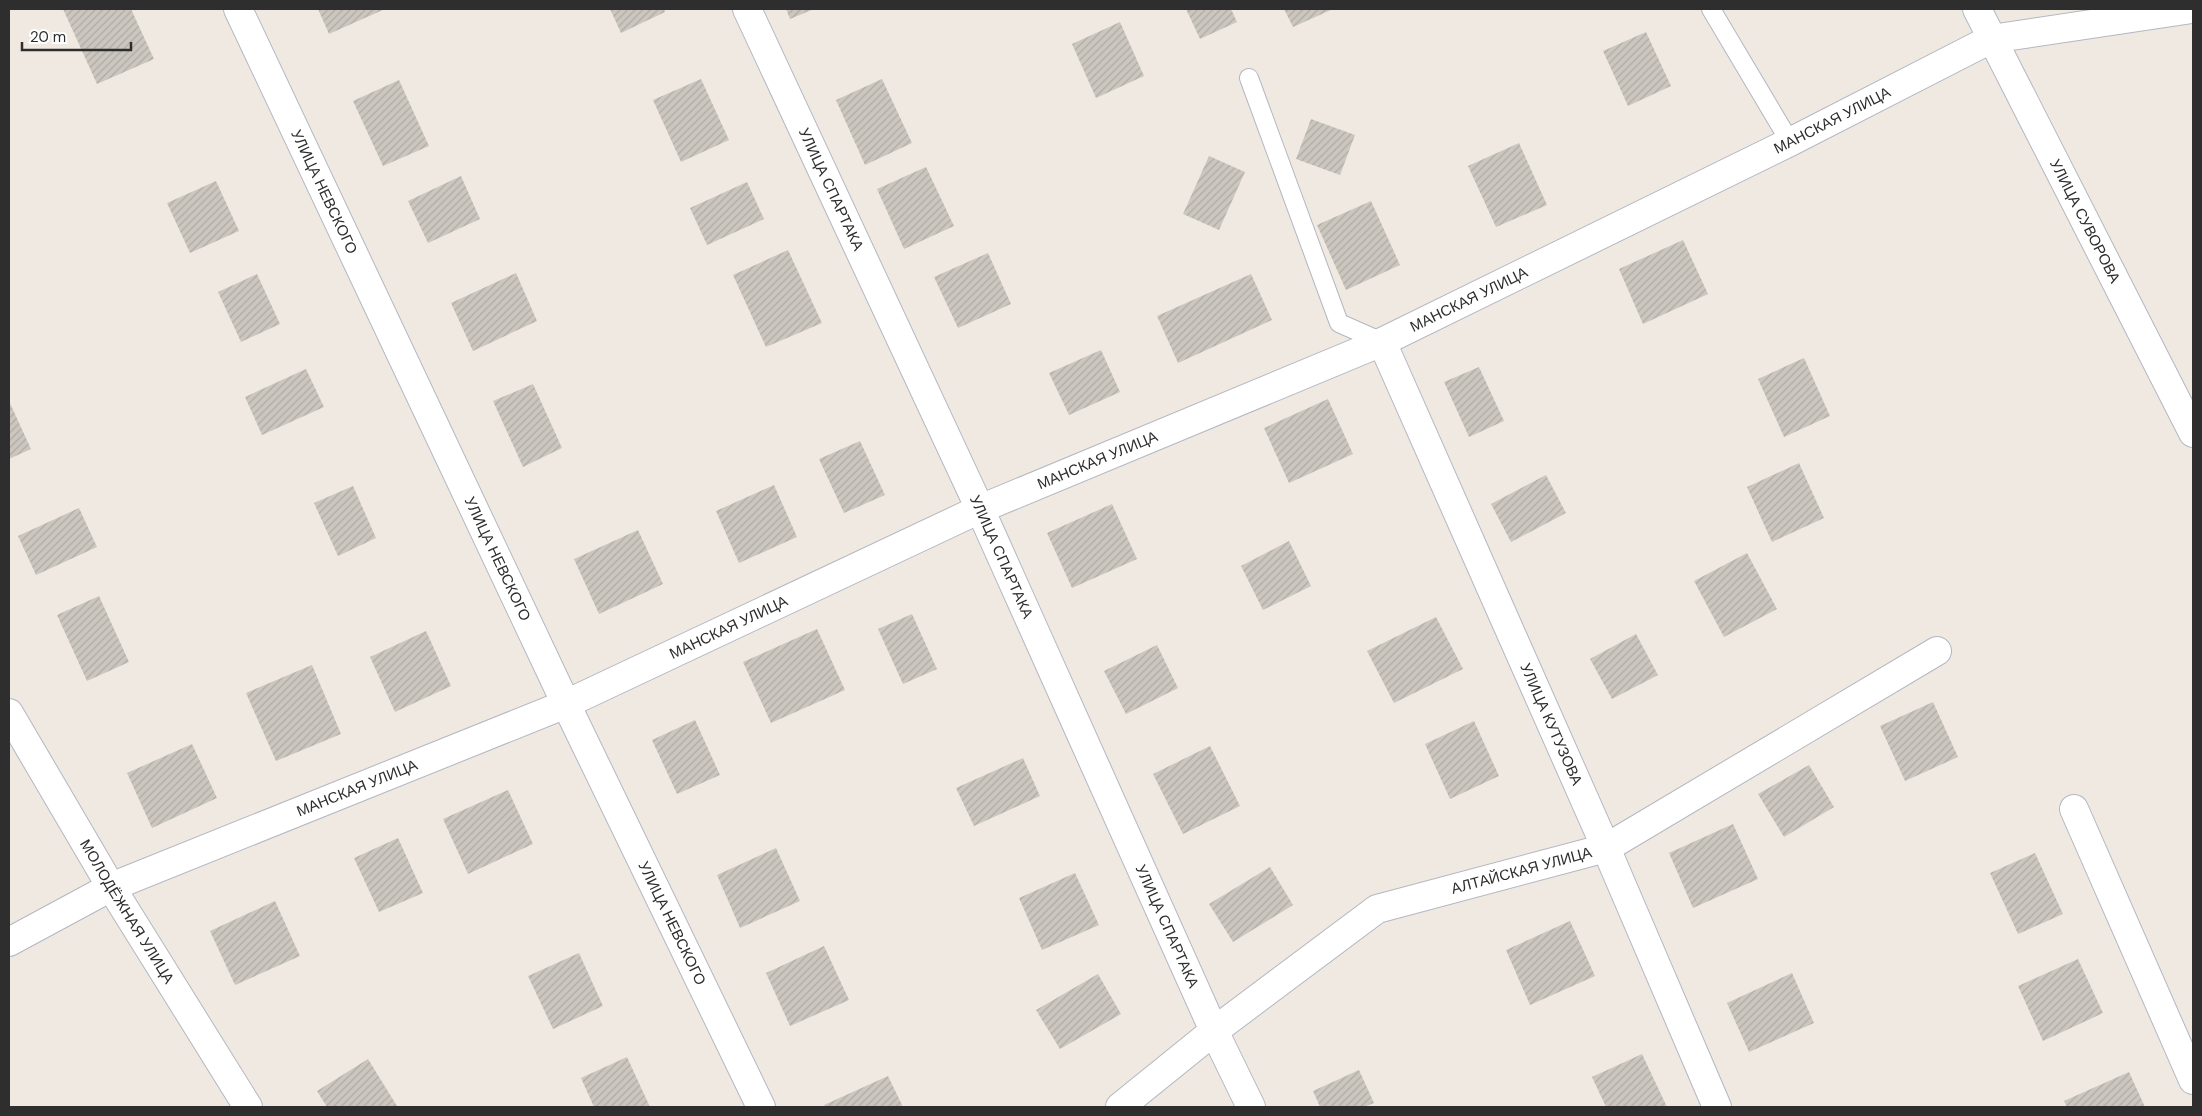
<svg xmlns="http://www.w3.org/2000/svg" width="2202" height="1116" font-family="'DM Sans',sans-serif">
  <defs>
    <pattern id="building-hatch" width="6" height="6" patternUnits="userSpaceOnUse" patternTransform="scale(1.25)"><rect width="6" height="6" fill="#cbc7bf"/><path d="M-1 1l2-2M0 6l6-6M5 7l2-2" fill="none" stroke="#afaba4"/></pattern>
  </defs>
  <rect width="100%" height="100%" fill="#efe9e1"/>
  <!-- building -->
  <g fill="url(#building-hatch)">
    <polygon points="63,9 131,9 154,59 97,84"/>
    <polygon points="318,9 385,9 329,34"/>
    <polygon points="610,9 664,9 665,12 621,33"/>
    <polygon points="786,9 814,9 790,19"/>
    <polygon points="1186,9 1231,9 1237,22 1200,39"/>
    <polygon points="1284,9 1333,9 1293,27"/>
    <polygon points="1120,22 1144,76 1096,98 1072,44"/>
    <polygon points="1646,32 1671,86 1628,106 1603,51"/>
    <polygon points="701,79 729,140 681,162 653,100"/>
    <polygon points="882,79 912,143 865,165 836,100"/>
    <polygon points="399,80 429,146 383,166 353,101"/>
    <polygon points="1311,119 1355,135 1340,175 1296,159"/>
    <polygon points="1519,143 1547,205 1496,227 1468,166"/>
    <polygon points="1209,156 1245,172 1219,230 1183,214"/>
    <polygon points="926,167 954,226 904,249 877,189"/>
    <polygon points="461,176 480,219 428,243 408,201"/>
    <polygon points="216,181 239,231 190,253 167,203"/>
    <polygon points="747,182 764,219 707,245 690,208"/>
    <polygon points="1371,201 1400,265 1346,290 1317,225"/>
    <polygon points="1683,240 1708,294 1643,324 1619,269"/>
    <polygon points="788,250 822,323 766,347 733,275"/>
    <polygon points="988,253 1011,304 958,328 934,277"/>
    <polygon points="516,273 537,321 473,351 451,303"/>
    <polygon points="257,274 280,324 241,342 218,292"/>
    <polygon points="1251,274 1272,320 1178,363 1157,316"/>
    <polygon points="1101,350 1120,392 1069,415 1049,373"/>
    <polygon points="1804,358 1830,416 1784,437 1758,379"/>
    <polygon points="1479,367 1504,421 1469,437 1444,382"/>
    <polygon points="306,369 324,407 262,435 245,397"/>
    <polygon points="533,384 562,448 523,467 493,401"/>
    <polygon points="1328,399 1353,454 1289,483 1264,428"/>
    <polygon points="9,401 31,449 9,459"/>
    <polygon points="860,441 885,495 844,513 819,459"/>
    <polygon points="1799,463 1824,518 1772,542 1747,487"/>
    <polygon points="1546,475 1566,513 1511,542 1491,504"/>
    <polygon points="774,485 797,537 739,563 716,511"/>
    <polygon points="353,486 376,538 338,556 314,503"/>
    <polygon points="1112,504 1137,559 1072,588 1047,533"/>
    <polygon points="79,508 97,547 36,575 18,536"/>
    <polygon points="638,530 663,584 599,614 574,559"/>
    <polygon points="1289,541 1311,586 1263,610 1241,566"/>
    <polygon points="1747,553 1777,609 1724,637 1694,581"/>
    <polygon points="99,596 129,662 87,681 57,615"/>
    <polygon points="912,614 937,669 903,684 878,629"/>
    <polygon points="1436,617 1463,669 1394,703 1367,651"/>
    <polygon points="817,629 845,690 771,723 743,662"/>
    <polygon points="426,631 451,686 395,712 370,657"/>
    <polygon points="1636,634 1658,675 1612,699 1590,659"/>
    <polygon points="1157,645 1178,688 1126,714 1104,671"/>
    <polygon points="312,665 341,734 276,761 246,693"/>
    <polygon points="1933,702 1958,757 1905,781 1880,726"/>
    <polygon points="695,720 720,775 677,794 652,740"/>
    <polygon points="1474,721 1499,776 1450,799 1425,744"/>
    <polygon points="192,744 217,798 152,828 127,773"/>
    <polygon points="1210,746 1240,806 1183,834 1153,774"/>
    <polygon points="1023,758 1040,796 974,826 956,788"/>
    <polygon points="1809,765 1834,807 1784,837 1758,794"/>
    <polygon points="508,790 533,844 468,874 443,819"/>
    <polygon points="1733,824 1758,879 1693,908 1669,853"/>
    <polygon points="398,838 423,893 379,912 354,858"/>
    <polygon points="776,848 800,901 740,928 717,875"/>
    <polygon points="2035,853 2063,914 2018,934 1990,873"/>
    <polygon points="1270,867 1293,905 1233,942 1209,904"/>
    <polygon points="1075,873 1099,925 1042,950 1019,898"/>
    <polygon points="275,901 300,956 235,985 210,931"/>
    <polygon points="1570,921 1595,976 1530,1005 1506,950"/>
    <polygon points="824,946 849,1000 790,1026 766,973"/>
    <polygon points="579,953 603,1006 553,1029 528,976"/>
    <polygon points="2078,959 2103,1013 2043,1041 2018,986"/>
    <polygon points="1792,973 1814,1023 1749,1052 1727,1003"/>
    <polygon points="1098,974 1121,1014 1060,1049 1036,1010"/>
    <polygon points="1642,1054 1667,1107 1606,1107 1592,1077"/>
    <polygon points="627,1057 650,1107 594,1107 581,1078"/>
    <polygon points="368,1059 397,1106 327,1107 317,1091"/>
    <polygon points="1359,1070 1374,1103 1364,1107 1320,1107 1313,1091"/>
    <polygon points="2129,1072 2145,1107 2067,1107 2064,1101"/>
    <polygon points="888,1076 903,1107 825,1107 824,1105"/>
  </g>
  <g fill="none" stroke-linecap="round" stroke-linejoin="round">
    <!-- service casing -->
    <g stroke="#b4b7c1" stroke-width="20">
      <g id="service">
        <polyline points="1711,9 1790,142"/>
        <polyline points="1249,78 1339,323 1382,342"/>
      </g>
    </g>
    <!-- minor casing -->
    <g stroke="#b4b7c1" stroke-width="30">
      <g id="minor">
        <path id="s1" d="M238,9L566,704L761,1107"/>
        <path id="s2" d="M747,9L980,509L1214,1031L1251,1107"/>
        <path id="s3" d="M1382,342L1606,848L1717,1107"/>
        <path id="s4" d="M9,713L111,887L248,1107"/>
        <polyline points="2074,809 2193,1080"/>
        <path id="s5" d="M9,942L111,887L566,704L980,509L1382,342L1790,142L1991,39L2192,9"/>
        <path id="s6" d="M1120,1107L1214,1031L1377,909L1606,848L1937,651"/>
      </g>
    </g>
    <!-- tertiary casing -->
    <g stroke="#b4b7c1" stroke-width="30">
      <g id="tertiary">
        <path id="s7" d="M1977,9L2193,433"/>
      </g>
    </g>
    <!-- service -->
    <use href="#service" stroke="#fff" stroke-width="18"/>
    <!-- minor -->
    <use href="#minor" stroke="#fff" stroke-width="28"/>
    <!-- tertiary -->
    <use href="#tertiary" stroke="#fff" stroke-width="28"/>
  </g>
  <g text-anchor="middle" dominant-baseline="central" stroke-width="4.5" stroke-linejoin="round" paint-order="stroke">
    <!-- street labels -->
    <g font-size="15" fill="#2e2e2e" stroke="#fff">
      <text stroke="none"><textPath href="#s5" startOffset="2001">МАНСКАЯ УЛИЦА</textPath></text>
      <text stroke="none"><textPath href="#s2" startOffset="199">УЛИЦА СПАРТАКА</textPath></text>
      <text stroke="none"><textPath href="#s1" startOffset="202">УЛИЦА НЕВСКОГО</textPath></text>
      <text stroke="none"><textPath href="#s7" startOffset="238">УЛИЦА СУВОРОВА</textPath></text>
      <text stroke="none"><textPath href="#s5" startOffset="1596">МАНСКАЯ УЛИЦА</textPath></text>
      <text stroke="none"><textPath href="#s5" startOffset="1191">МАНСКАЯ УЛИЦА</textPath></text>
      <text stroke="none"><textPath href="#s2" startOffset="604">УЛИЦА СПАРТАКА</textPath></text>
      <text stroke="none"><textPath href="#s1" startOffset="608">УЛИЦА НЕВСКОГО</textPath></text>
      <text stroke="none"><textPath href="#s5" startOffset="786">МАНСКАЯ УЛИЦА</textPath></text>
      <text stroke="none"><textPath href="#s3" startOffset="418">УЛИЦА КУТУЗОВА</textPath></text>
      <text stroke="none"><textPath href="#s5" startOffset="381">МАНСКАЯ УЛИЦА</textPath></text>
      <text stroke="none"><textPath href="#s6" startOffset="474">АЛТАЙСКАЯ УЛИЦА</textPath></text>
      <text stroke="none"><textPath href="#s4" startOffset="231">МОЛОДЁЖНАЯ УЛИЦА</textPath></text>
      <text stroke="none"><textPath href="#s1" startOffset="1012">УЛИЦА НЕВСКОГО</textPath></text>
      <text stroke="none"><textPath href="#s2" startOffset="1009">УЛИЦА СПАРТАКА</textPath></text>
    </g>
  </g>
  <!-- border -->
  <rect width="2202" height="1116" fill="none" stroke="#2e2e2e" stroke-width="20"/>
  <!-- scale -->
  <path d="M22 42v8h109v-8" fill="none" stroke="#2e2e2e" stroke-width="2.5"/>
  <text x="30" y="42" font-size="15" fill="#2e2e2e" stroke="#ffffff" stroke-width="4" paint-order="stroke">20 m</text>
</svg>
